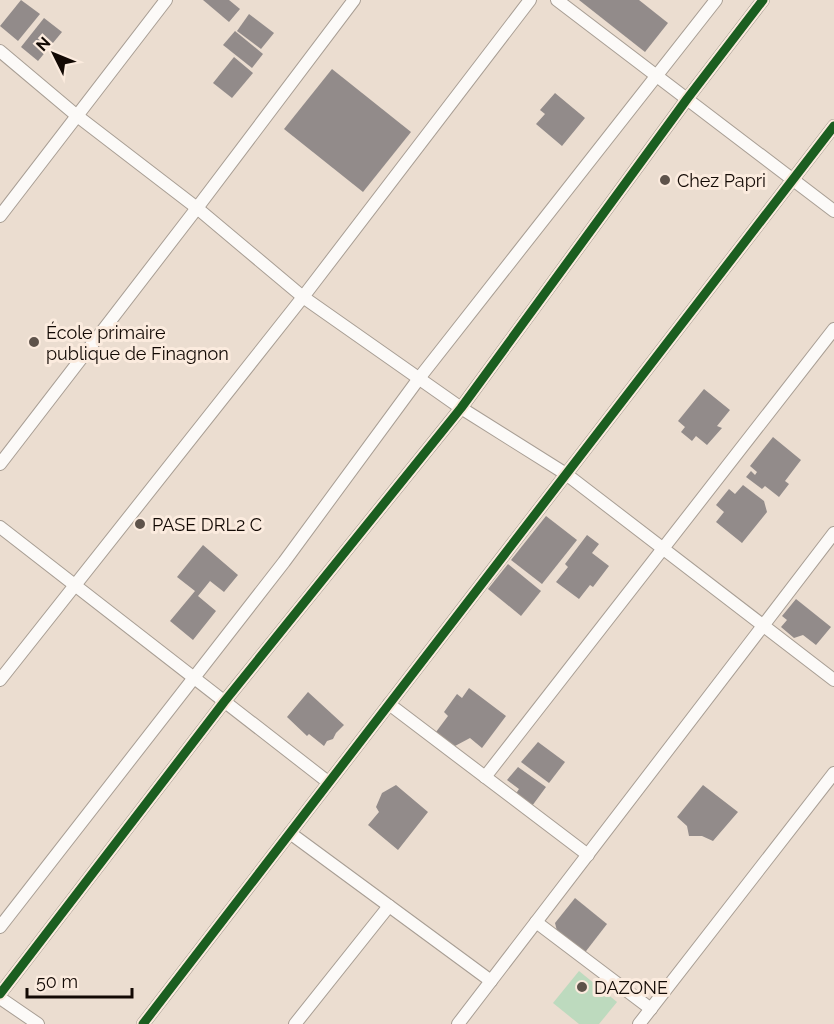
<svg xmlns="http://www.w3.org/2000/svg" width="834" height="1024" font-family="Raleway,sans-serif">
  <rect width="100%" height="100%" fill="#ebddd0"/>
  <!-- grass -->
  <polygon fill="#bddabe" points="579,971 617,1002 599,1024 579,1024 553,1003"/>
  <!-- building -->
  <g fill="#928b8a">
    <polygon points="21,0 40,14 18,41 0,26"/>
    <polygon points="203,0 229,0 240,9 229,22"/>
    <polygon points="579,0 639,0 668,23 645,52"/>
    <polygon points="249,14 274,33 261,49 237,31"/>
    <polygon points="44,18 62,32 38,61 21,47"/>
    <polygon points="235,31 263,54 252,68 223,45"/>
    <polygon points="234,57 253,73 232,98 213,83"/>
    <polygon points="332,69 411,132 363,192 284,129"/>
    <polygon points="555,93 585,118 562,146 536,124 545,114 540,110"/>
    <polygon points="704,389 730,410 717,426 722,428 707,445 696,436 692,441 681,432 685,427 678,421"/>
    <polygon points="773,437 801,460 785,481 789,484 779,497 765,486 762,489 746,477 751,471 755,475 757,472 750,466"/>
    <polygon points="743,485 764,501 767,512 742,543 716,522 724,512 716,505 729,489 735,494"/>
    <polygon points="546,516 577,540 542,584 511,560"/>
    <polygon points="587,535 599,544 592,553 609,566 593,587 590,585 579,599 556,582 568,567 565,564"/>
    <polygon points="203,545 238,575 224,592 210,581 198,596 216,611 193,640 170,621 195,591 177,577"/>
    <polygon points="508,564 541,591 521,616 488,589"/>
    <polygon points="796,599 831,627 816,645 803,635 794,638 781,627 787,620 782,616"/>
    <polygon points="469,688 506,716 482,748 470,738 455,746 436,732 448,716 444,712 457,694 462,698"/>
    <polygon points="308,692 344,725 336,733 333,739 327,741 324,746 309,734 307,736 287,717"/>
    <polygon points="538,742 565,762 549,783 521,762"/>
    <polygon points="518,767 546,787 532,806 515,795 519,789 507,780"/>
    <polygon points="396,785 428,812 398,850 368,825 379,812 376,807 382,793"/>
    <polygon points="703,785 738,812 713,841 702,836 689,836 687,826 677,817"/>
    <polygon points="575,898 607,924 583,955 557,931 555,923"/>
  </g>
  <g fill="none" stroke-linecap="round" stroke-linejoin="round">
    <!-- street casing -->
    <g stroke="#a89e94" stroke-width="14">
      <g id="street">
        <polyline points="557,0 834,211"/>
        <polyline points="0,51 76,115 197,208 303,297 461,408 566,474 834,680"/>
        <polyline points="0,216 166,0"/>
        <polyline points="0,464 197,208 354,0"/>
        <polyline points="0,527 328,782"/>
        <polyline points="0,680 303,297 530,0"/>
        <polyline points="389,704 588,855"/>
        <polyline points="485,777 834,329"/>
        <polyline points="290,833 491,981"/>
        <polyline points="536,922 651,1009"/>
        <polyline points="0,927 284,562 420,377 716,0"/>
        <polyline points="0,994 224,702 461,408 687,99 763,0"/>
        <polyline points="0,998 38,1024"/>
        <polyline points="143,1024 834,126"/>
        <polyline points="295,1024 389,906"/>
        <polyline points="458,1024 834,533"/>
        <polyline points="639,1024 834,773"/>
      </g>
    </g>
    <!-- street -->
    <use href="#street" stroke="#fcfaf8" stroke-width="12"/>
    <!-- cycleway casing -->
    <g stroke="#fbebde" stroke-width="13">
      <g id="cycleway">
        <polyline points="0,994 224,702 461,408 687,99 763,0"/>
        <polyline points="143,1024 834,126"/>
      </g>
    </g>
    <!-- cycleway -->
    <use href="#cycleway" stroke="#1b5e20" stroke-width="9"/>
  </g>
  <!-- markers -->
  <g fill="#5e534b" stroke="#fbebde" stroke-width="2">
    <circle cx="665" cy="180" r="6"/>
    <circle cx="34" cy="342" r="6"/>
    <circle cx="140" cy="524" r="6"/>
    <circle cx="582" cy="987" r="6"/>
  </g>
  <g text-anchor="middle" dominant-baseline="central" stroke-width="6" stroke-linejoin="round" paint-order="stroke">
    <!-- poi labels -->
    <g font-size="18" fill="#120904" stroke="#fbebde" text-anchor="start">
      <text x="677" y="180">Chez Papri</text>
      <text x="46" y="332">École primaire<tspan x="46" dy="21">publique de Finagnon</tspan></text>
      <text x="152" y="524">PASE DRL2 C</text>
      <text x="594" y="987">DAZONE</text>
    </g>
  </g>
  <!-- north arrow -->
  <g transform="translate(54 54) rotate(313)" stroke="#fbebde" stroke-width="4.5" paint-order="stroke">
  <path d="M0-4.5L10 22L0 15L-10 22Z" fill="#120904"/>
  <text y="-9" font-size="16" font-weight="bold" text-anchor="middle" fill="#120904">N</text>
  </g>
  <!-- scale -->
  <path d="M27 988v9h105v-9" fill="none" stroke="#120904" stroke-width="3"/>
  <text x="36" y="988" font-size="18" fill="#120904" stroke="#fbebde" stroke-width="4.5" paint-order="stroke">50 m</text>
</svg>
